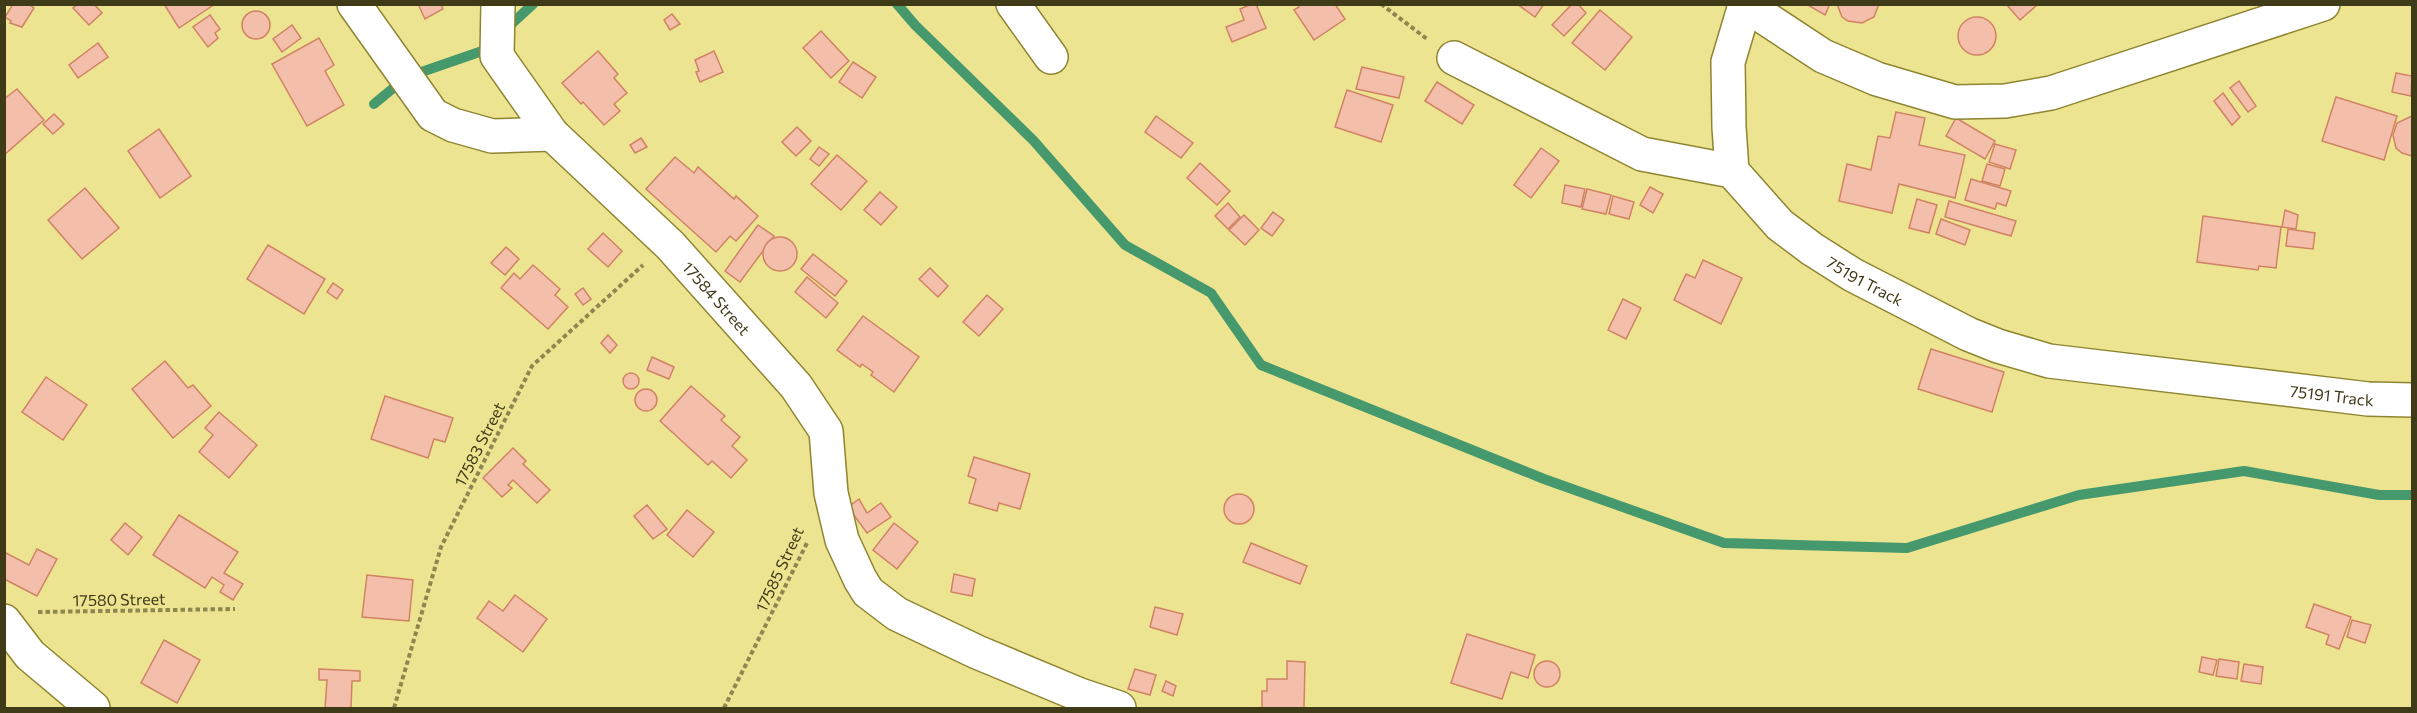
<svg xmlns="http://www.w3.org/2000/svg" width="2417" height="713" font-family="Commissioner,sans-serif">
  <rect width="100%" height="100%" fill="#ede491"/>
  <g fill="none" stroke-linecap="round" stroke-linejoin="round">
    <!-- stream -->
    <g stroke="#46996c" stroke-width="10">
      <polyline points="897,4 915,25 1033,140 1125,245 1211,293 1261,365 1544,479 1724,543 1907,548 2079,495 2244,471 2379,495 2412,495"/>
      <polyline points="504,31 533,4"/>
      <polyline points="410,76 485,50"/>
      <polyline points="374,104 397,85"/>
    </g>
  </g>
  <!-- building -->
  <g fill="#f3bfab" stroke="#d08364" stroke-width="1.5">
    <polygon points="13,4 28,4 34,8 22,27 10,23 11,21 5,17"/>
    <polygon points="77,4 94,4 102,13 89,25 73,8"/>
    <polygon points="164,4 215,4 179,28"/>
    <polygon points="418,4 441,4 443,9 425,19"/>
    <polygon points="1252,4 1256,4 1266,28 1232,42 1226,27 1244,20 1240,9"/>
    <polygon points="1298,4 1335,4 1345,19 1314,40 1294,10 1299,7"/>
    <polygon points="1517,4 1544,4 1535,17"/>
    <polygon points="1572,4 1578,4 1586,13 1564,36 1552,25"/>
    <polygon points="1806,4 1830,4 1825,15"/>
    <polygon points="1837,4 1879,4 1874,17 1862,23 1848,21 1842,17"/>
    <polygon points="2006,4 2036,4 2037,5 2020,20"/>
    <polygon points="1600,10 1632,37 1605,70 1572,43"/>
    <circle cx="256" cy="25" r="14"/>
    <polygon points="672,14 680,24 670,30 664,20"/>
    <polygon points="210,15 220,29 215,33 218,38 208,47 193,27"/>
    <circle cx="1977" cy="36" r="19"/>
    <polygon points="292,25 301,38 282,52 273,39"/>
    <polygon points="821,31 849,61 831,78 803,48"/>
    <polygon points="319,38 334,65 325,71 344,105 307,126 272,64"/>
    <polygon points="98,43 108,57 78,78 69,65"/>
    <polygon points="598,51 618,74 614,78 627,93 614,104 620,111 604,125 583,102 581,104 562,83"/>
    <polygon points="714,51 723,72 700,82 696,72 699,71 695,60"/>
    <polygon points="853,62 876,77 862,98 839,82"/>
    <polygon points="1362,67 1404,77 1399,98 1356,89"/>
    <polygon points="2396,73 2412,76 2411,96 2392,92"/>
    <polygon points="2239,81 2256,106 2248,112 2230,88"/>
    <polygon points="1437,82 1474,105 1462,124 1425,101"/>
    <polygon points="17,89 44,120 4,155 4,99"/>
    <polygon points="1347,90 1393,105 1381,142 1335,127"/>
    <polygon points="2223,93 2240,117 2232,125 2214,101"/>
    <polygon points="2336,97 2397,116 2384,160 2322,141"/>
    <polygon points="1896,112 1925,118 1919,145 1965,155 1955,198 1899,184 1892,213 1839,201 1847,164 1871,170 1878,136 1890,138"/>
    <polygon points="54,114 64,124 53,134 43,124"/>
    <polygon points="1156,116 1193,143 1181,158 1145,132"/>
    <polygon points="2412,116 2412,156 2402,153 2396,148 2393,135 2397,123"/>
    <polygon points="1956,118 1995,141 1985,159 1946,136"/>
    <polygon points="797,127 811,141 796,156 782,142"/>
    <polygon points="159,129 191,176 160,198 128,151"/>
    <polygon points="641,138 647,147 635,153 630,145"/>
    <polygon points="1995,144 2016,150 2010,169 1989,162"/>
    <polygon points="819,147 829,154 819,166 810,159"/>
    <polygon points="1541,148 1559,161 1531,198 1514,185"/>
    <polygon points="837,155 867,181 841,210 811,184"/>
    <polygon points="675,157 694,173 698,167 734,199 736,196 758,216 736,241 730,236 716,252 646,189"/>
    <polygon points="1200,163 1230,191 1217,205 1187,178"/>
    <polygon points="1987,164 2005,169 2000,186 1982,181"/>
    <polygon points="1971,179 2011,191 2006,206 1997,203 1995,209 1965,200"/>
    <polygon points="1565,185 1585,189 1581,207 1562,203"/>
    <polygon points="1650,187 1663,194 1653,213 1640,205"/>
    <polygon points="85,188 119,228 82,259 48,220"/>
    <polygon points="1587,189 1611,195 1606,214 1582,209"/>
    <polygon points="880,192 897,207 881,225 864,210"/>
    <polygon points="1613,196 1634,202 1629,219 1609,214"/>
    <polygon points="1917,199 1937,205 1929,233 1909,228"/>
    <polygon points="1949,201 2016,221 2011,236 1945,217"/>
    <polygon points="1228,203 1240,217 1228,229 1215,216"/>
    <polygon points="2285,210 2298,215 2296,229 2282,227"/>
    <polygon points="1273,212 1284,220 1272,236 1261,228"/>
    <polygon points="1244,215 1259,230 1245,245 1229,230"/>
    <polygon points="2203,216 2281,227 2276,268 2259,266 2258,270 2197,262"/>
    <polygon points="1941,219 1970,230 1965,245 1936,234"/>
    <polygon points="758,225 774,236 740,282 725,271"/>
    <polygon points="2288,229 2315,233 2313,249 2286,246"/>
    <polygon points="603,233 622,251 608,267 588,249"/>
    <circle cx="780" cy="254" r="17"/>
    <polygon points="268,245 325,279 304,314 247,279"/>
    <polygon points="506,247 519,259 505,275 491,263"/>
    <polygon points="813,254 847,281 835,296 801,269"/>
    <polygon points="1703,260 1742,278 1721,324 1674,300 1686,274 1695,278"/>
    <polygon points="533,265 560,289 555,295 568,307 548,329 501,288 514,273 520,279"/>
    <polygon points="930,268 948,286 938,297 919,279"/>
    <polygon points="807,277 838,303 826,318 795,292"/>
    <polygon points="333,283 343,290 337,299 327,292"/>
    <polygon points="583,288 591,299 583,305 575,294"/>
    <polygon points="987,295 1003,309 979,336 963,322"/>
    <polygon points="1623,299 1641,308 1626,339 1608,330"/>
    <polygon points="863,316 919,357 894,392 871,375 873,372 862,364 860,367 837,350"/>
    <polygon points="608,335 617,345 610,353 601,343"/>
    <polygon points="1931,349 2004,372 1992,412 1918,389"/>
    <polygon points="652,357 674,367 669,379 647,370"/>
    <polygon points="165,361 188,388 193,385 211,406 173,438 132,389"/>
    <circle cx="631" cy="381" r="8"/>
    <polygon points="46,377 87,405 63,440 22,412"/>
    <polygon points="691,386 725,416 721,420 740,437 732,446 747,460 731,478 712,461 708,465 660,421"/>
    <circle cx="646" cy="400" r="11"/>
    <polygon points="385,396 453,418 445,442 434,439 428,458 371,439"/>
    <polygon points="219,412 257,445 229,478 199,452 213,435 205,428"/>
    <polygon points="513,448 526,461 523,464 550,490 537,503 513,480 508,485 512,488 502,497 483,478"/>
    <polygon points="974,457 1030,474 1020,509 999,503 997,511 969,503 976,479 968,476"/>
    <circle cx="1239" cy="509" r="15"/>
    <polygon points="859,499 867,513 881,503 891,517 867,533 848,507"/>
    <polygon points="647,505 667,529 653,539 634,516"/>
    <polygon points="687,510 714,532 693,557 667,535"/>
    <polygon points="179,515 238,552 224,573 243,584 233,600 220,592 224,585 212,577 205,588 153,555"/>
    <polygon points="125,523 142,537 128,555 111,540"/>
    <polygon points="894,523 918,542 897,569 873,550"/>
    <polygon points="1251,543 1307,566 1300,584 1243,562"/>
    <polygon points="37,549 57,559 37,596 4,579 4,552 29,565"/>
    <polygon points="954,574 975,579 972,596 951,592"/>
    <polygon points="367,575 413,580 409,621 362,617"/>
    <polygon points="515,595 547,619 523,652 477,618 489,601 503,611"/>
    <polygon points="2314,604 2351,617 2339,649 2326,644 2329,635 2306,627"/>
    <polygon points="1155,607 1183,614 1177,635 1150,627"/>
    <polygon points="2352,620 2371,625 2365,643 2347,637"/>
    <polygon points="1467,634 1535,655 1528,678 1511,672 1502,699 1451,683"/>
    <polygon points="164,640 200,660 177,703 141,683"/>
    <polygon points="2202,657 2217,660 2213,675 2199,672"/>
    <polygon points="2219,659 2239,662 2237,679 2216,676"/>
    <polygon points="1287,661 1305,662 1304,708 1262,708 1262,691 1267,691 1267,679 1287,679"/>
    <circle cx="1547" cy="674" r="13"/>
    <polygon points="2244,664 2263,667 2261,684 2241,681"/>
    <polygon points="319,669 360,671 360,681 352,681 351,708 325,708 327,680 319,680"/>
    <polygon points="1135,669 1156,675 1150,695 1128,689"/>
    <polygon points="1166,681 1176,686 1173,696 1162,691"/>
  </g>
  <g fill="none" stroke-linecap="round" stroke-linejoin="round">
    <!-- minor casing -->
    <g stroke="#8f8531" stroke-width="36">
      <g id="minor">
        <polyline points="354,4 433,115 453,125 492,136 552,134"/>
        <path id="s1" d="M498,4L497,56L552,134L670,245L796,386L826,431L831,493L842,540L860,579L868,592L897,614L977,652L1080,695L1119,708"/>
        <polyline points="1013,4 1051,57"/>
        <polyline points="1744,4 1823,56 1877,79 1955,102 2005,101 2051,93 2323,4"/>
        <path id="s2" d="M1454,58L1642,154L1732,171L1780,225L1812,249L1853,275L1968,334L1998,346L2049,361L2368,399L2412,400"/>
        <polyline points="1732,171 1729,127 1728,62 1745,5"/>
        <polyline points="4,621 30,655 93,708"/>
      </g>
    </g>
    <!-- path -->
    <g stroke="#8e874f" stroke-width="4" stroke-dasharray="4.5 3" stroke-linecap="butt">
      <polyline points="1381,4 1427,39"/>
      <polyline points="38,612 235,609"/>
      <polyline points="394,708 441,547 532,366 643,265"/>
      <polyline points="724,708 807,543"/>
    </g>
    <!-- minor -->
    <use href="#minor" stroke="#fff" stroke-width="33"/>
  </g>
  <g text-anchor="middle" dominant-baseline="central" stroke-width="4.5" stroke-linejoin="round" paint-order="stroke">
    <!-- street labels -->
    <g font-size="16" fill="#3f3a18" stroke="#ede491">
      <text stroke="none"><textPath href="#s2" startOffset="477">75191 Track</textPath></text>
      <text stroke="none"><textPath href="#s1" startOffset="380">17584 Street</textPath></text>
      <text stroke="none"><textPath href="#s2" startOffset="963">75191 Track</textPath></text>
      <text transform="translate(479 444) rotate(-63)">17583 Street</text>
      <text transform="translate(779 569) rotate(-65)">17585 Street</text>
      <text transform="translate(119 599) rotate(-1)">17580 Street</text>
    </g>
  </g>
  <!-- border -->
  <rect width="2417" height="713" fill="none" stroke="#3f3a18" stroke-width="12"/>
</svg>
